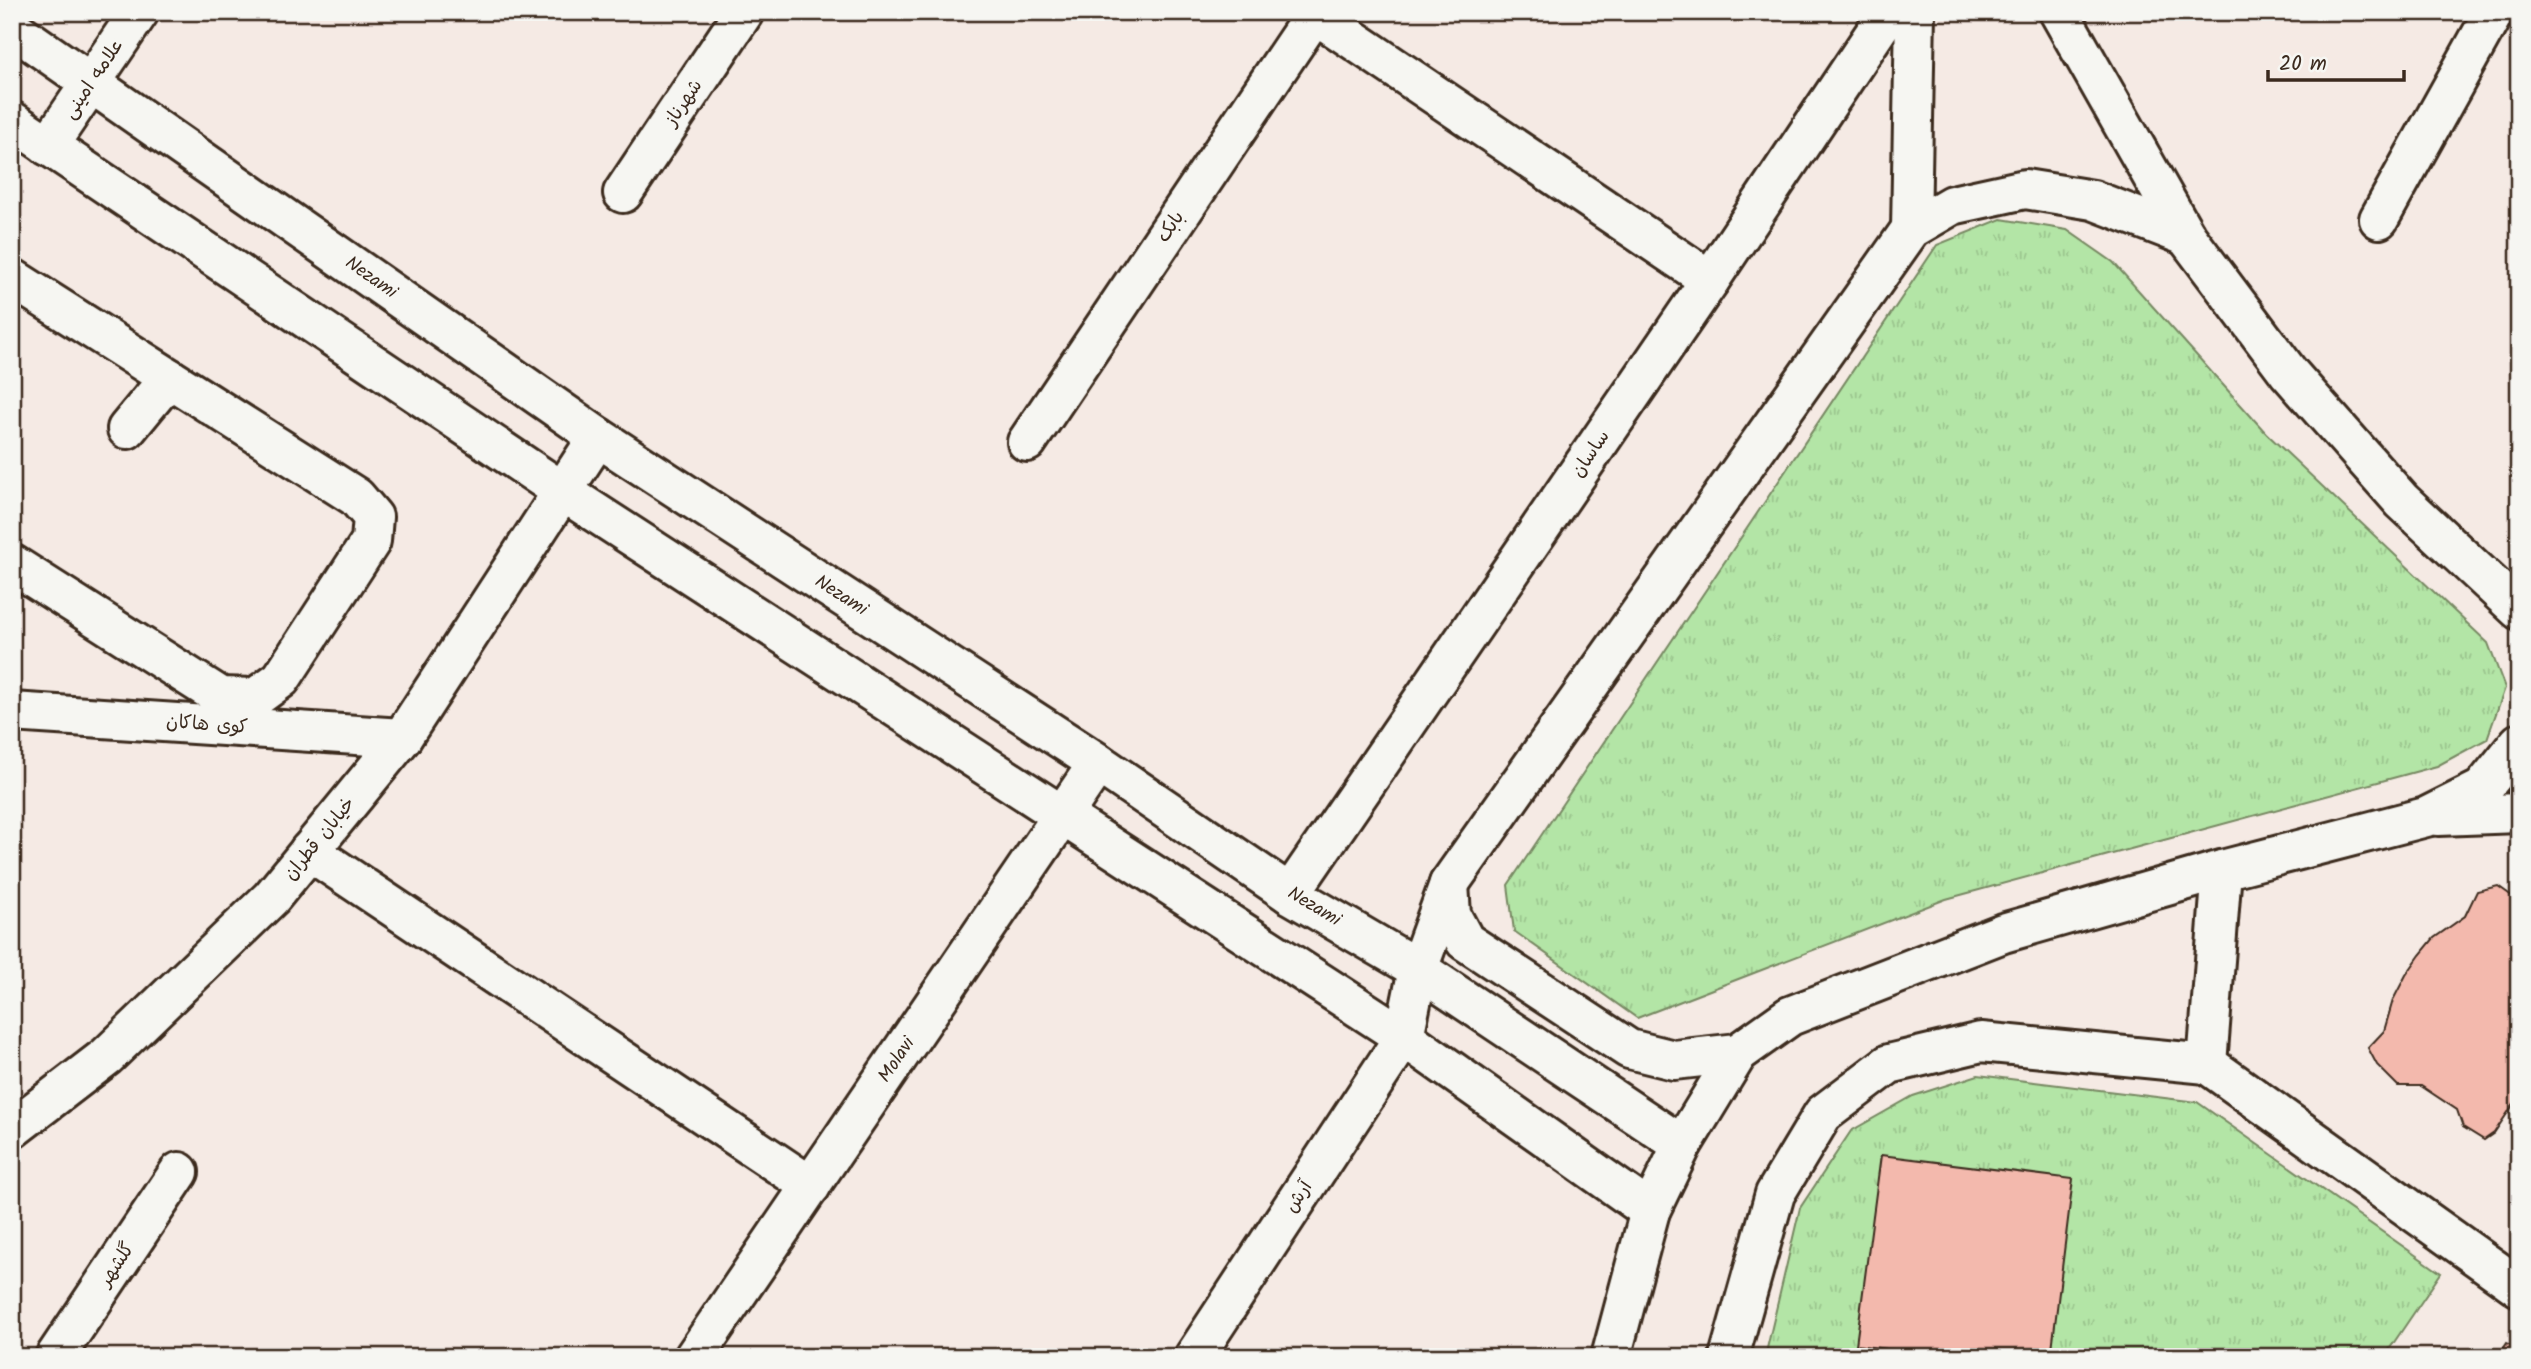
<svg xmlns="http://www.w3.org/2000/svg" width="2531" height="1369" font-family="Kalam,'Playpen Sans Arabic',sans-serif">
  <defs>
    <pattern id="grass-tufts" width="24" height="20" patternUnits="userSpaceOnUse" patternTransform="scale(1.75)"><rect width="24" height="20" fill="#b3e5a6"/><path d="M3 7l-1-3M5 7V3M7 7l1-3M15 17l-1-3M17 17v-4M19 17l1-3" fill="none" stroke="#9bc58e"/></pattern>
  </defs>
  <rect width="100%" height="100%" fill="#f5eae4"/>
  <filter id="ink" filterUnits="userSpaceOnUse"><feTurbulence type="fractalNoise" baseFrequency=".0143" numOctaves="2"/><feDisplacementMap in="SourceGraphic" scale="14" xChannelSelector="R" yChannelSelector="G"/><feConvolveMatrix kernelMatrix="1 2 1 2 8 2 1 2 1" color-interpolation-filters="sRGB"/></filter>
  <g filter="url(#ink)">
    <!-- grass -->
    <g fill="url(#grass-tufts)" stroke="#778862" stroke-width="2">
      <polygon points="2001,219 2067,230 2113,262 2266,433 2488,643 2505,688 2487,739 2437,766 1946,899 1637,1018 1514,931 1508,885 1937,245"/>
      <polygon points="1978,1075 2197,1102 2441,1273 2384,1357 1765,1357 1800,1208 1851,1131 1913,1096"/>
    </g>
    <!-- building -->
    <g fill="#f3b9ad" stroke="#3b2a1e" stroke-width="2">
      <polygon points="2498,886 2519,901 2519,1096 2494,1133 2484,1140 2463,1127 2457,1110 2421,1086 2398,1086 2377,1065 2368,1048 2384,1031 2393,1000 2406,975 2420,955 2434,938 2465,916 2477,891"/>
      <polygon points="1881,1155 2073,1179 2051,1357 1948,1357 1856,1345"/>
      <polygon points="2507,1343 2519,1350 2519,1357 2498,1357"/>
    </g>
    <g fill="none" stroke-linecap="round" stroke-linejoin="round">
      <!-- street casing -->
      <g stroke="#3b2a1e" stroke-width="44">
        <g id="street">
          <polyline points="1312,12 1710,280"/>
          <polyline points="48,146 139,12"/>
          <polyline points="623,193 744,12"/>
          <polyline points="2379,219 2494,12"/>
          <polyline points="12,278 356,497 373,517 371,541 281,679 255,698 221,697 12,564"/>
          <polyline points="127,429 169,378"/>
          <polyline points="1027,442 1316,12"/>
          <polyline points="12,712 402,738"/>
          <polyline points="309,851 811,1186"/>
          <polyline points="1290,894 1710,280 1889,12"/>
          <polyline points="2207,1064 2519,1287"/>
          <polyline points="55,1357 179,1172"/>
          <polyline points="694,1357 1098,763"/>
          <polyline points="1194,1357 1404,1037"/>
          <polyline points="1729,1357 1775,1194 1823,1114 1889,1064 1981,1042 2207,1064 2222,870"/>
        </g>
      </g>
      <!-- secondary casing -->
      <g stroke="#3b2a1e" stroke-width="44">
        <g id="secondary">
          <polyline points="2059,12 2186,236 2289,373 2402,501 2519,610"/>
          <polyline points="12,28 598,437 1098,763 1290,894 1418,969 1682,1145"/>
          <polyline points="12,121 562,491 1404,1037 1650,1211"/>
          <polyline points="1911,229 1915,12"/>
          <polyline points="2438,816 2519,813"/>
          <polyline points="1449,884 1451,915 1465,941 1629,1049 1674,1060 1738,1053 1790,1016 2003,933 2222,870 2426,817 2482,789 2519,743"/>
          <polyline points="1404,1037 1418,969 1449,884 1911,229 1952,205 2025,189 2093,200 2186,236"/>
          <polyline points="12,1129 107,1056 271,898 402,738 598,437"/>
          <polyline points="1611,1357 1650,1211 1682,1145 1738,1053"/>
        </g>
      </g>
      <!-- street -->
      <use href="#street" stroke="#f6f6f2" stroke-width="38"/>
      <!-- secondary -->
      <use href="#secondary" stroke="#f6f6f2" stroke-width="38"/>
    </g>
  </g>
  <g text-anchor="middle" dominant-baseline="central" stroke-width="7" stroke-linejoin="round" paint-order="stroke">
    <!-- street labels -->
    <g font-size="19" fill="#3b2a1e" stroke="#f6f6f2">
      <text transform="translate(94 79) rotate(-56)">علامه امینی</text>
      <text transform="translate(684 103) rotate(-56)">شهرناز</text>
      <text transform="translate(1171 227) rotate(-56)">بابک</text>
      <text transform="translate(371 278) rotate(35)">Nezami</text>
      <text transform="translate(1591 454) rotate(-56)">ساسان</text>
      <text transform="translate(841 596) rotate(33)">Nezami</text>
      <text transform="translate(207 725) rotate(4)">کوی هاکان</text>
      <text transform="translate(320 839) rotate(-51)">خیابان قطران</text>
      <text transform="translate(1314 907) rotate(31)">Nezami</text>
      <text transform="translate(897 1060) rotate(-56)">Molavi</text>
      <text transform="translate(1299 1197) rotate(-57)">آرش</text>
      <text transform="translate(117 1265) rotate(-56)">گلشهر</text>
    </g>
  </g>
  <!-- margin -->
  <rect width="2531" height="1369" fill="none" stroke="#f6f6f2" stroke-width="42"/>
  <rect x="21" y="21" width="2489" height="1327" fill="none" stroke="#3b2a1e" stroke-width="2.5" filter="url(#ink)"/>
  <!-- scale -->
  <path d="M2268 70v10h136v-10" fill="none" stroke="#3b2a1e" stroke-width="3.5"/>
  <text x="2279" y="70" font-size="21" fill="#3b2a1e" stroke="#f6f6f2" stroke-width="5" paint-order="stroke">20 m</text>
</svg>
